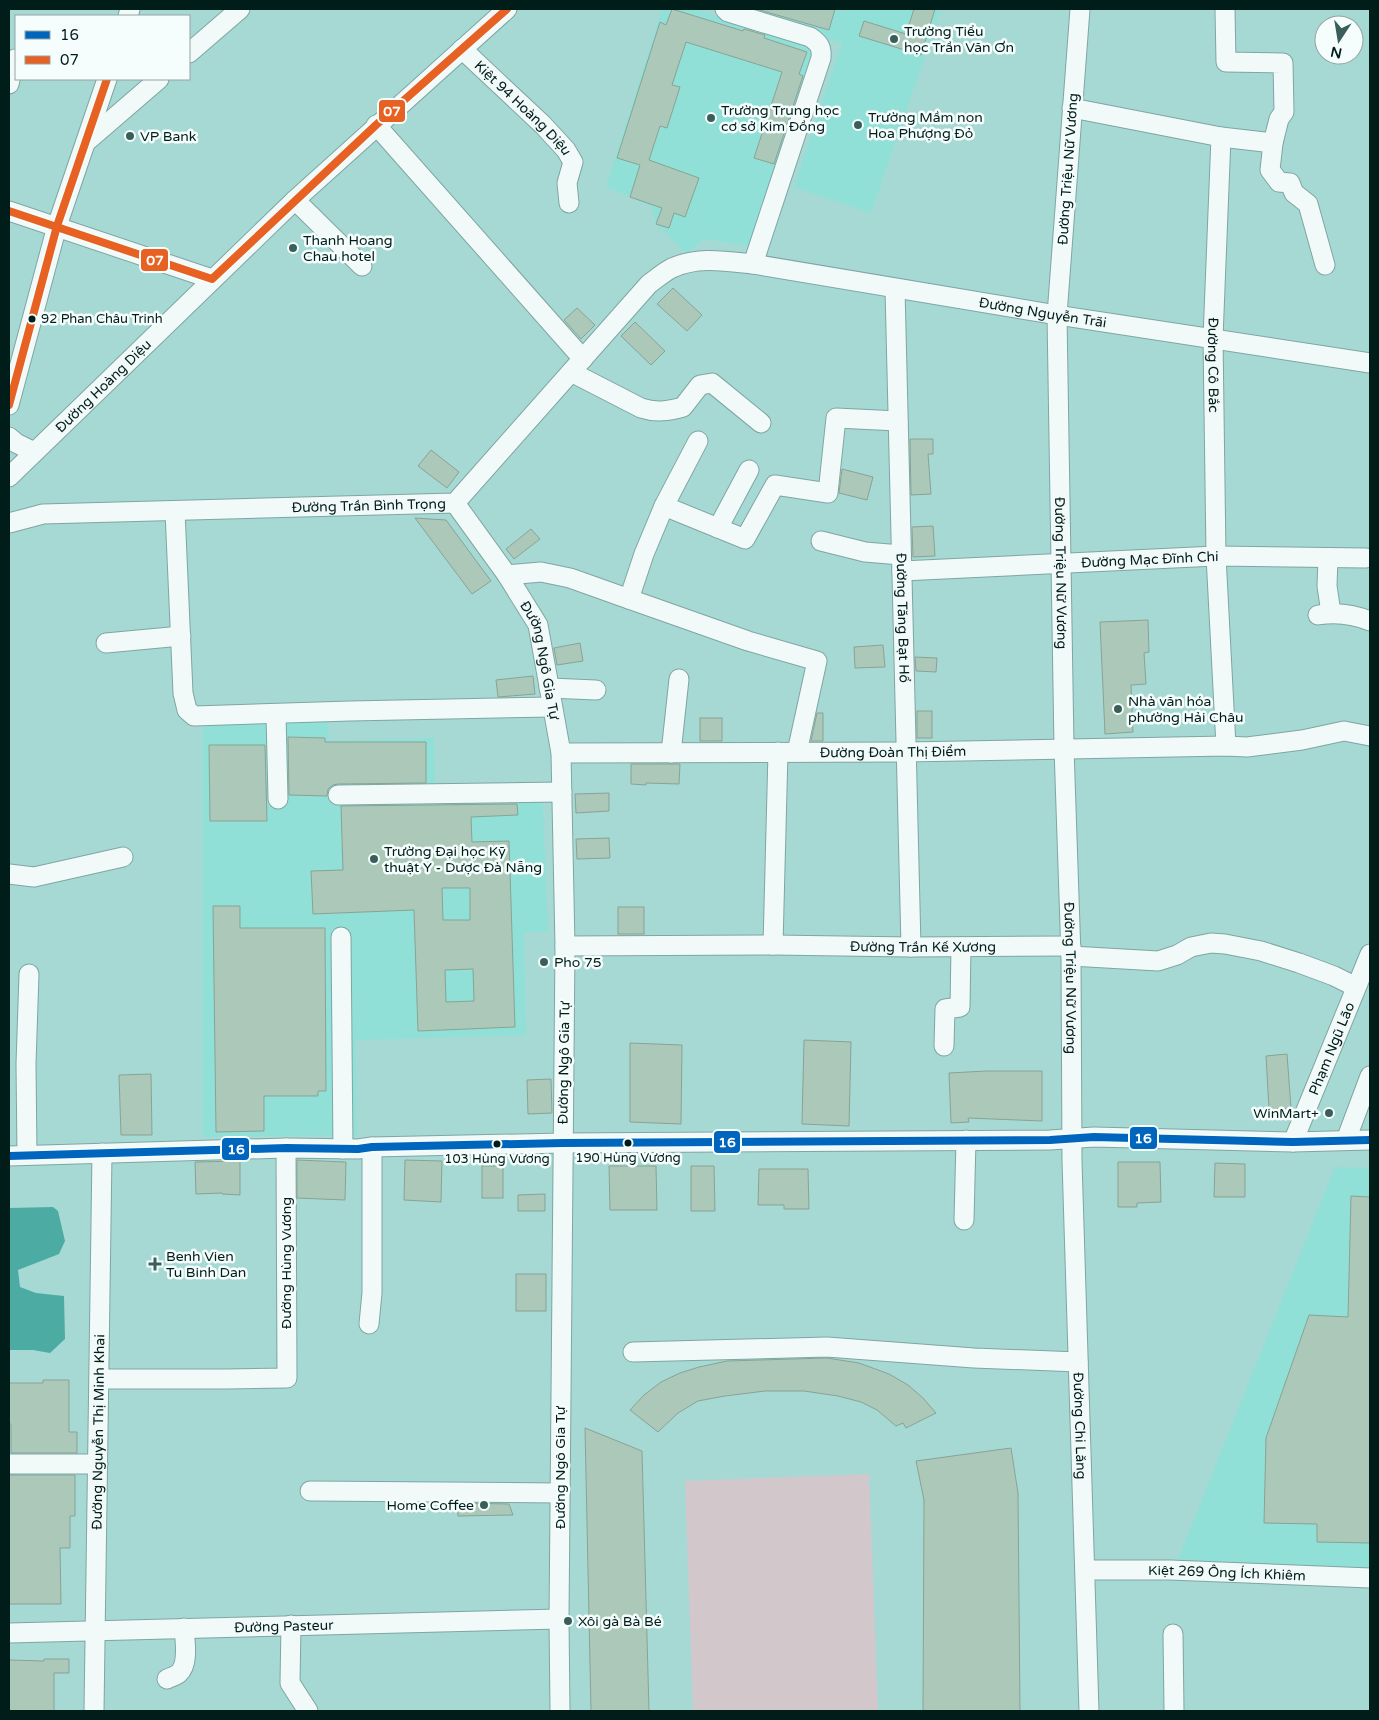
<svg xmlns="http://www.w3.org/2000/svg" width="1379" height="1720" font-family="'Varela Round',sans-serif">
  <rect width="100%" height="100%" fill="#a7d9d4"/>
  <!-- built -->
  <g fill="#90e0d8">
    <polygon points="662,9 695,9 817,50 750,246 703,239 687,254 656,224 651,206 606,187"/>
    <polygon points="742,9 941,9 871,213 794,187 842,43 752,16"/>
    <polygon points="328,717 329,741 434,738 435,786 542,784 548,932 524,932 526,1035 356,1040 357,1135 203,1137 203,722"/>
    <polygon points="1335,1167 1370,1168 1370,1572 1176,1565"/>
  </g>
  <!-- green -->
  <polygon fill="#d2c7cb" points="869,1474 878,1711 693,1711 685,1481"/>
  <!-- water -->
  <polygon fill="#4caba3" points="53,1207 58,1211 65,1241 59,1254 18,1270 20,1287 36,1293 64,1296 65,1339 50,1353 33,1350 9,1350 9,1208"/>
  <!-- building -->
  <g fill="#acc8b9" stroke="#88a395" fill-rule="evenodd">
    <polygon points="672,9 743,31 744,29 765,35 764,38 807,52 799,74 803,76 774,164 754,158 782,72 686,42 672,85 680,87 667,128 660,126 649,160 699,178 685,217 674,213 669,228 656,224 662,208 630,197 640,165 617,158 660,22 666,25"/>
    <polygon points="756,9 835,9 829,30"/>
    <polygon points="914,9 935,9 921,55 859,36 864,21 906,34"/>
    <polygon points="673,288 702,315 687,331 657,304"/>
    <polygon points="577,308 595,325 581,339 564,320"/>
    <polygon points="635,322 665,351 651,365 621,336"/>
    <polygon points="910,439 933,439 933,454 928,454 931,494 911,495"/>
    <polygon points="431,450 459,472 447,488 418,466"/>
    <polygon points="842,469 873,477 867,500 839,493"/>
    <polygon points="415,518 446,520 491,581 472,594"/>
    <polygon points="933,526 935,556 913,557 912,527"/>
    <polygon points="531,529 540,539 514,559 506,549"/>
    <polygon points="1148,620 1149,652 1144,653 1146,684 1131,685 1133,732 1105,734 1100,622"/>
    <polygon points="580,643 583,661 557,665 554,648"/>
    <polygon points="883,645 885,667 855,668 854,647"/>
    <polygon points="915,657 937,658 936,672 916,671"/>
    <polygon points="533,676 535,694 498,697 496,680"/>
    <rect x="917" y="711" width="15" height="27"/>
    <polygon points="817,713 823,713 823,741 811,741"/>
    <rect x="700" y="718" width="22" height="23"/>
    <polygon points="288,737 325,738 325,742 426,742 426,783 338,784 333,785 328,789 327,796 289,795"/>
    <polygon points="209,745 265,745 267,821 210,821"/>
    <polygon points="631,764 680,764 679,784 646,783 646,785 631,784"/>
    <polygon points="609,793 609,811 576,813 575,794"/>
    <path d="M517,804L518,815L471,817L472,842L509,841L515,1027L418,1031L414,910L313,914L311,871L343,870L341,806ZM442,888H470V920H443ZM473,969L474,1001L446,1002L445,970Z"/>
    <polygon points="609,838 610,858 577,859 576,839"/>
    <polygon points="213,906 240,906 240,928 325,928 326,1091 318,1091 318,1096 264,1096 264,1131 216,1132"/>
    <rect x="618" y="907" width="26" height="27"/>
    <polygon points="804,1040 851,1042 849,1126 802,1124"/>
    <polygon points="630,1043 682,1045 681,1124 630,1122"/>
    <polygon points="1287,1054 1291,1108 1269,1109 1266,1056"/>
    <polygon points="986,1071 1042,1071 1042,1121 968,1118 969,1122 951,1123 949,1073"/>
    <polygon points="151,1074 152,1135 121,1135 119,1075"/>
    <polygon points="551,1079 552,1113 528,1114 527,1080"/>
    <polygon points="297,1160 346,1162 345,1200 297,1198"/>
    <polygon points="405,1160 442,1161 441,1202 404,1200"/>
    <polygon points="240,1161 240,1195 222,1194 222,1193 196,1194 195,1162"/>
    <polygon points="1118,1162 1160,1162 1161,1202 1137,1203 1137,1207 1118,1207"/>
    <polygon points="1215,1163 1245,1164 1245,1197 1214,1197"/>
    <rect x="482" y="1166" width="21" height="32"/>
    <polygon points="609,1166 656,1166 657,1210 610,1210"/>
    <polygon points="691,1166 714,1166 715,1211 691,1211"/>
    <polygon points="759,1169 808,1169 809,1209 784,1209 784,1205 758,1205"/>
    <polygon points="545,1194 545,1211 518,1211 518,1195"/>
    <polygon points="1351,1196 1370,1197 1370,1543 1317,1542 1317,1524 1264,1523 1266,1438 1309,1315 1348,1317"/>
    <rect x="516" y="1274" width="30" height="37"/>
    <polygon points="827,1358 859,1363 889,1374 908,1385 923,1398 936,1413 906,1428 903,1423 896,1426 877,1410 861,1402 838,1396 804,1391 765,1391 725,1396 698,1401 678,1413 658,1432 630,1410 644,1395 661,1382 680,1373 699,1367 727,1361"/>
    <polygon points="43,1380 69,1380 69,1432 77,1432 77,1453 11,1453 11,1424 9,1424 9,1383 43,1383"/>
    <polygon points="585,1428 642,1451 649,1711 591,1711"/>
    <polygon points="1011,1448 1018,1493 1020,1711 923,1711 924,1500 916,1461"/>
    <polygon points="9,1475 75,1475 75,1516 70,1516 70,1548 60,1548 61,1604 9,1604"/>
    <polygon points="457,1503 509,1504 513,1515 458,1516"/>
    <polygon points="44,1659 69,1659 69,1673 54,1673 54,1711 9,1711 9,1660 44,1661"/>
  </g>
  <g fill="none" stroke-linecap="round" stroke-linejoin="round">
    <!-- minor casing -->
    <g stroke="#7ea6a2" stroke-width="21">
      <g id="minor">
        <path d="M725,9L728,12L810,37C819,43 822,47 821,58L753,264"/>
        <path id="s1" d="M1080,9L1057,315L1064,748L1071,956L1072,1161L1089,1711"/>
        <polyline points="1225,9 1226,62 1283,63 1284,112 1279,119 1273,143"/>
        <polyline points="128,16 130,9"/>
        <path id="s2" d="M462,49L543,125L566,150L573,162L567,183L569,203"/>
        <polyline points="189,53 240,9"/>
        <polyline points="9,84 15,59"/>
        <path id="s3" d="M1072,108L1221,137L1213,338L1216,556L1226,746"/>
        <polyline points="376,125 583,359"/>
        <polyline points="1221,137 1273,143 1270,170 1279,182 1290,183 1294,193 1308,204 1325,265"/>
        <polyline points="86,142 159,79"/>
        <polyline points="295,200 362,266"/>
        <polyline points="9,211 212,279"/>
        <path id="s4" d="M895,289L911,947"/>
        <path d="M571,372L641,408C656,413 668,411 683,407L700,385L712,383L761,423"/>
        <polyline points="9,405 57,226 107,79"/>
        <polyline points="9,437 16,443 34,452"/>
        <polyline points="698,441 664,506 644,554 629,599 748,641 817,661 797,752"/>
        <path id="s5" d="M9,477L295,200L507,9"/>
        <path id="s6" d="M455,503L507,575L538,625L561,753L565,946L559,1619L560,1711"/>
        <polyline points="664,506 745,539 775,485 828,493 836,418 898,421"/>
        <polyline points="175,511 183,693 187,710 194,716 350,711 552,707"/>
        <path id="s7" d="M9,523L43,514L455,503L649,284C656,279 664,272 672,268C698,256 725,261 753,264L1057,315L1370,363"/>
        <polyline points="718,528 749,470"/>
        <polyline points="821,541 865,552 901,555"/>
        <polyline points="1328,558 1327,586 1331,613"/>
        <path id="s8" d="M902,571L1216,556L1366,558"/>
        <polyline points="507,575 541,572 570,578 629,599"/>
        <path d="M1318,615C1336,612 1353,614 1370,621"/>
        <polyline points="106,643 181,636"/>
        <polyline points="549,688 596,690"/>
        <polyline points="276,714 278,799"/>
        <path id="s9" d="M561,753L906,752L1226,746L1247,747L1302,740L1344,731L1370,736"/>
        <polyline points="671,753 679,679"/>
        <polyline points="338,795 562,792"/>
        <polyline points="9,874 34,877 123,857"/>
        <polyline points="341,937 343,1149"/>
        <polyline points="773,945 778,752"/>
        <path id="s10" d="M565,946L773,945L911,947L1071,946"/>
        <polyline points="1071,956 1158,961 1177,955 1191,947 1211,943 1225,944 1261,951 1299,963 1334,976 1356,987"/>
        <polyline points="944,1046 945,1009 960,1007 961,947"/>
        <polyline points="1346,1140 1370,1076"/>
        <path id="s11" d="M1293,1142L1370,954"/>
        <polyline points="27,1155 26,1064 29,974"/>
        <polyline points="9,1156 286,1148 358,1149 372,1147 563,1143 1050,1140 1094,1137 1293,1142 1370,1140"/>
        <polyline points="964,1220 966,1140"/>
        <polyline points="369,1324 372,1293 372,1147"/>
        <polyline points="633,1352 827,1347 974,1358 1078,1362"/>
        <polyline points="99,1379 227,1379 287,1378 286,1148"/>
        <polyline points="9,1464 98,1464"/>
        <polyline points="310,1491 560,1493"/>
        <path id="s12" d="M1085,1570H1170L1370,1578"/>
        <polyline points="291,1625 290,1683 308,1711"/>
        <path id="s13" d="M9,1633L559,1619"/>
        <polyline points="1173,1634 1174,1711"/>
        <path d="M167,1679C171,1677 176,1676 179,1673C189,1664 185,1641 184,1628"/>
        <path id="s14" d="M94,1711L102,1153"/>
      </g>
    </g>
    <!-- minor -->
    <use href="#minor" stroke="#f2f9f9" stroke-width="19"/>
    <!-- bus-1 casing -->
    <g stroke="#f6fefd" stroke-width="11">
      <polyline id="bus-1" points="9,1156 286,1148 358,1149 372,1147 563,1143 1050,1140 1094,1137 1293,1142 1370,1140"/>
    </g>
    <!-- bus-2 casing -->
    <g stroke="#f6fefd" stroke-width="11">
      <g id="bus-2">
        <polyline points="9,211 212,279 376,125 507,9"/>
        <polyline points="9,405 57,226 107,79"/>
      </g>
    </g>
    <!-- bus-1 -->
    <use href="#bus-1" stroke="#0065bd" stroke-width="8"/>
    <!-- bus-2 -->
    <use href="#bus-2" stroke="#e66122" stroke-width="8"/>
  </g>
  <!-- markers -->
  <g fill="#3a5f5b" stroke="#f6fefd" stroke-width="2">
    <circle cx="894" cy="39" r="5"/>
    <circle cx="711" cy="118" r="5"/>
    <circle cx="858" cy="125" r="5"/>
    <circle cx="130" cy="136" r="5"/>
    <circle cx="293" cy="248" r="5"/>
    <circle cx="1118" cy="709" r="5"/>
    <circle cx="374" cy="859" r="5"/>
    <circle cx="544" cy="962" r="5"/>
    <circle cx="1329" cy="1113" r="5"/>
    <path d="M152.5 1256.5h5v5h5v5h-5v5h-5v-5h-5v-5h5z"/>
    <circle cx="484" cy="1505" r="5"/>
    <circle cx="568" cy="1621" r="5"/>
  </g>
  <g fill="#001d1a" stroke="#f6fefd" stroke-width="2">
    <circle cx="32" cy="319" r="4.5"/>
    <circle cx="628" cy="1143" r="4.5"/>
    <circle cx="497" cy="1144" r="4.5"/>
  </g>
  <g text-anchor="middle" dominant-baseline="central" stroke-width="5" stroke-linejoin="round" paint-order="stroke">
    <!-- bus labels -->
    <g font-size="13" fill="#001d1a" stroke="#f6fefd">
      <text x="41" y="319" text-anchor="start">92 Phan Châu Trinh</text>
      <text x="628" y="1158">190 Hùng Vương</text>
      <text x="497" y="1159">103 Hùng Vương</text>
    </g>
    <!-- poi labels -->
    <g font-size="14" fill="#001d1a" stroke="#f6fefd" text-anchor="start">
      <text x="904" y="31">Trường Tiểu<tspan x="904" dy="16">học Trần Văn Ơn</tspan></text>
      <text x="721" y="110">Trường Trung học<tspan x="721" dy="16">cơ sở Kim Đồng</tspan></text>
      <text x="868" y="117">Trường Mầm non<tspan x="868" dy="16">Hoa Phượng Đỏ</tspan></text>
      <text x="140" y="136">VP Bank</text>
      <text x="303" y="240">Thanh Hoang<tspan x="303" dy="16">Chau hotel</tspan></text>
      <text x="1128" y="701">Nhà văn hóa<tspan x="1128" dy="16">phường Hải Châu</tspan></text>
      <text x="384" y="851">Trường Đại học Kỹ<tspan x="384" dy="16">thuật Y - Dược Đà Nẵng</tspan></text>
      <text x="554" y="962">Pho 75</text>
      <text x="1319" y="1113" text-anchor="end">WinMart+</text>
      <text x="166" y="1256">Benh Vien<tspan x="166" dy="16">Tu Binh Dan</tspan></text>
      <text x="474" y="1505" text-anchor="end">Home Coffee</text>
      <text x="578" y="1621">Xôi gà Bà Bé</text>
    </g>
    <!-- street labels -->
    <g font-size="14" fill="#001d1a" stroke="#f6fefd">
      <text stroke="none"><textPath href="#s2" startOffset="85">Kiệt 94 Hoàng Diệu</textPath></text>
      <text transform="translate(1068 169) rotate(-86)">Đường Triệu Nữ Vương</text>
      <text stroke="none"><textPath href="#s7" startOffset="1144">Đường Nguyễn Trãi</textPath></text>
      <text stroke="none"><textPath href="#s3" startOffset="380">Đường Cô Bắc</textPath></text>
      <text stroke="none"><textPath href="#s5" startOffset="131">Đường Hoàng Diệu</textPath></text>
      <text stroke="none"><textPath href="#s7" startOffset="361">Đường Trần Bình Trọng</textPath></text>
      <text stroke="none"><textPath href="#s8" startOffset="248">Đường Mạc Đĩnh Chi</textPath></text>
      <text stroke="none"><textPath href="#s1" startOffset="565">Đường Triệu Nữ Vương</textPath></text>
      <text stroke="none"><textPath href="#s4" startOffset="329">Đường Tăng Bạt Hổ</textPath></text>
      <text stroke="none"><textPath href="#s6" startOffset="182">Đường Ngô Gia Tự</textPath></text>
      <text stroke="none"><textPath href="#s9" startOffset="332">Đường Đoàn Thị Điểm</textPath></text>
      <text stroke="none"><textPath href="#s10" startOffset="358">Đường Trần Kế Xương</textPath></text>
      <text stroke="none"><textPath href="#s1" startOffset="970">Đường Triệu Nữ Vương</textPath></text>
      <text stroke="none"><textPath href="#s11" startOffset="101">Phạm Ngũ Lão</textPath></text>
      <text transform="translate(564 1063) rotate(-89)">Đường Ngô Gia Tự</text>
      <text transform="translate(286 1263) rotate(-90)">Đường Hùng Vương</text>
      <text stroke="none"><textPath href="#s1" startOffset="1418">Đường Chi Lăng</textPath></text>
      <text stroke="none"><textPath href="#s14" startOffset="279">Đường Nguyễn Thị Minh Khai</textPath></text>
      <text transform="translate(560 1468) rotate(-90)">Đường Ngô Gia Tự</text>
      <text stroke="none"><textPath href="#s12" startOffset="142">Kiệt 269 Ông Ích Khiêm</textPath></text>
      <text stroke="none"><textPath href="#s13" startOffset="275">Đường Pasteur</textPath></text>
    </g>
  </g>
  <g stroke="#f6fefd" stroke-width="2">
    <rect x="378" y="99" width="28" height="24" rx="5" fill="#e66122"/>
    <rect x="140" y="248" width="29" height="24" rx="5" fill="#e66122"/>
    <rect x="1129" y="1126" width="29" height="24" rx="5" fill="#0065bd"/>
    <rect x="713" y="1130" width="28" height="24" rx="5" fill="#0065bd"/>
    <rect x="221" y="1137" width="29" height="24" rx="5" fill="#0065bd"/>
  </g>
  <g font-size="14" text-anchor="middle" font-weight="bold" fill="#fff">
    <text x="392" y="116">07</text>
    <text x="155" y="265">07</text>
    <text x="1143" y="1143">16</text>
    <text x="727" y="1147">16</text>
    <text x="236" y="1154">16</text>
  </g>
  <!-- border -->
  <rect width="1379" height="1720" fill="none" stroke="#001d1a" stroke-width="20"/>
  <!-- legend -->
  <rect x="15" y="15" width="175" height="65" fill="#f6fefd" stroke="#94a4a2"/>
  <rect x="25" y="31" width="25" height="8" fill="#0065bd" stroke="#94a4a2"/>
  <text x="60" y="40" font-size="15" fill="#001d1a">16</text>
  <rect x="25" y="56" width="25" height="8" fill="#e66122" stroke="#94a4a2"/>
  <text x="60" y="65" font-size="15" fill="#001d1a">07</text>
  <!-- north arrow -->
  <g transform="translate(1339 40) rotate(192)"><circle r="24" fill="#f6fefd" stroke="#94a4a2"/>
  <path d="M0-4L9 19L0 12L-9 19Z" fill="#3a5f5b"/>
  <text y="-8" font-size="14" font-weight="bold" text-anchor="middle" fill="#001d1a">N</text>
  </g>
</svg>
